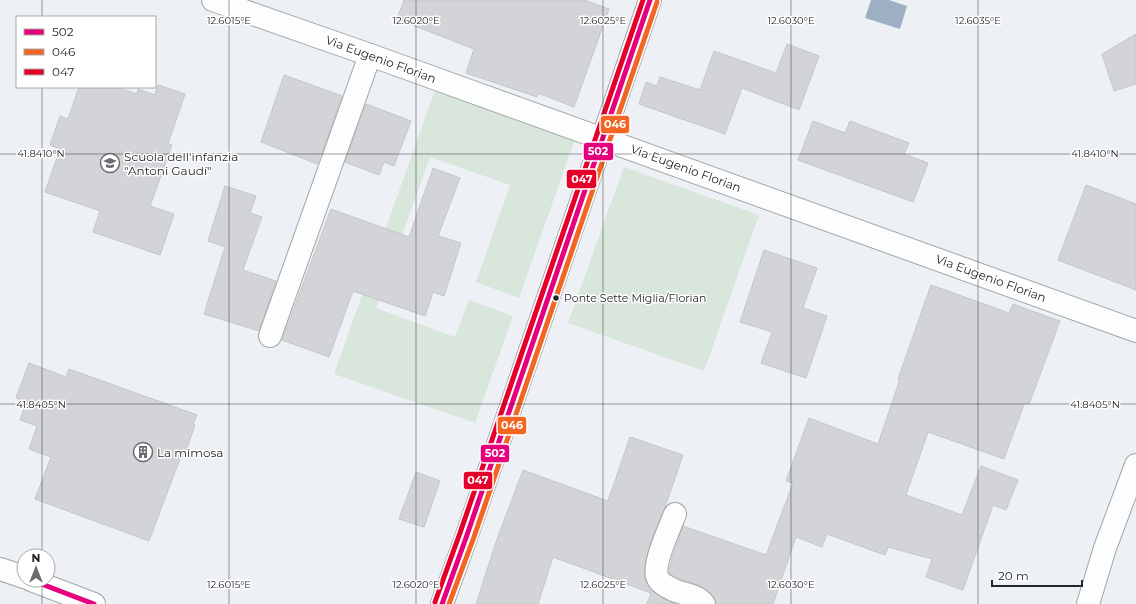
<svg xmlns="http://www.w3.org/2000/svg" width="1136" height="604" font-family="Montserrat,sans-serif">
  <rect width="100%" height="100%" fill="#edf0f4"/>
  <!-- green -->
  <g fill="#d9e6db">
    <polygon points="436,87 576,136 519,298 476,282 510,185 430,157 376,308 455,337 469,300 513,316 475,423 334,374"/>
    <polygon points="624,167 759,215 704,371 568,323"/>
  </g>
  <!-- water -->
  <polygon fill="#9cafc3" points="871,0 889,0 907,6 900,29 865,18"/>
  <!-- building -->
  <g fill="#d2d4d7" stroke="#c4c7ca">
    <polygon points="404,0 584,0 609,9 574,107 538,93 537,97 466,73 474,49 397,19"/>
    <polygon points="1136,34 1136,84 1114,91 1102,54"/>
    <polygon points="787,44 819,56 799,110 742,88 725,134 639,104 646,82 657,86 660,77 700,90 714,51 776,73"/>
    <polygon points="284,75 342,96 322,153 321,153 317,164 261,142"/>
    <polygon points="158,85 185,94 168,144 172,145 150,206 174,214 160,255 93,232 100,211 45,192 60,149 50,145 60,116 68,119 79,87 116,87 137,94 138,89 155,95"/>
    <polygon points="366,104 411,121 394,166 384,162 379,175 345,162"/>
    <polygon points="813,121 845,133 850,121 909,143 904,154 928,163 913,202 798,160"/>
    <polygon points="433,168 460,178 438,236 461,243 444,296 433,292 425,316 353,291 329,357 282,340 331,209 409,237"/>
    <polygon points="1086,185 1136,204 1136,290 1058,260"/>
    <polygon points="225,186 256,196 250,213 262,217 243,270 276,281 259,331 204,314 225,247 208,241"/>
    <polygon points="764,250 817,268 803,308 827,316 806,378 761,363 772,332 740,322"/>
    <polygon points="931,285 1009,313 1013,304 1060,321 1029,404 1025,402 1004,459 928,432 906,495 962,515 981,466 1018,480 1006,510 993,505 963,590 926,577 932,559 888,547 885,555 827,534 822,547 796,537 773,604 716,604 713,596 706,589 696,584 681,579 670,574 669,570 672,558 683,526 766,555 793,483 786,481 809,418 878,444 900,379 898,379"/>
    <polygon points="29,363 66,377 69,369 197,415 193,424 195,425 184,457 181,456 149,541 35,499 51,457 29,449 37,426 20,420 26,402 16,398"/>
    <polygon points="630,437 683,455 665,507 651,541 644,569 645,580 651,590 662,598 676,604 647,604 651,593 553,557 538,604 476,604 496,542 523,470 608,501"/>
    <polygon points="416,472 440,481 424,527 399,519"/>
  </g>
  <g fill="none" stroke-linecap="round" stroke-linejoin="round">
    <!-- minor casing -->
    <g stroke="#a2a4a7" stroke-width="24">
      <g id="minor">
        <polyline points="213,0 370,55 1136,331"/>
        <polyline points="270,336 370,55"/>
        <path d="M675,514C670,527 653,563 657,576C659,584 670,588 676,591C685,594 698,596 704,604"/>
        <polyline points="0,569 24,577"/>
        <polyline points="31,580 94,604"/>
        <polyline points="442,604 467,535 650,0"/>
        <polyline points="1088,604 1105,548 1136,465"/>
      </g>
    </g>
    <!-- minor -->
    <use href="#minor" stroke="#fcfdfd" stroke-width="22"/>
    <!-- bus-1 casing -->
    <g stroke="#fff" stroke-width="8">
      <g id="bus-1">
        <polyline points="31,580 94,604"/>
        <polyline points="442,604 467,535 650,0"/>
      </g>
    </g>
    <!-- bus-2 casing -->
    <g stroke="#fff" stroke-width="8">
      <polyline id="bus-2" points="449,604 474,537 657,2"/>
    </g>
    <!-- bus-3 casing -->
    <g stroke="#fff" stroke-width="8">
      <polyline id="bus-3" points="435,602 460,533 643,0"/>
    </g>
    <!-- bus-1 -->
    <use href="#bus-1" stroke="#e5007d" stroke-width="5"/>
    <!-- bus-2 -->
    <use href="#bus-2" stroke="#f26522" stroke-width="5"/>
    <!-- bus-3 -->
    <use href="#bus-3" stroke="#e4002b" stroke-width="5"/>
  </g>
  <!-- ticks -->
  <path fill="none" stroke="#242629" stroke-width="1" stroke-opacity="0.45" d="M42,0V17M229,0V604M416,0V604M603,0V604M791,0V604M978,0V604M42,87V556M0,154H1136M0,404H1136M42,580V604"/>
  <!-- icons -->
  <defs>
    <g id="school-ring" transform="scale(1)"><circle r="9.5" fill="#fff" stroke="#6a6d70" stroke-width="1.5"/><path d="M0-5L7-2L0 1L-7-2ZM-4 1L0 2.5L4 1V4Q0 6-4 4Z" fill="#6a6d70"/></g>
    <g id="building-ring" transform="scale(1)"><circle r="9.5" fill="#fff" stroke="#6a6d70" stroke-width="1.5"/><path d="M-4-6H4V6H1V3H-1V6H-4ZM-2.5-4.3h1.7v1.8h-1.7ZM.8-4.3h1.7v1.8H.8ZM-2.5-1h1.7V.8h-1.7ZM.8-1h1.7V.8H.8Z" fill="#6a6d70"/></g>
  </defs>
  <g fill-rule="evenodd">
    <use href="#school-ring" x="110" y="163"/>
    <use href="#building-ring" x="143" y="452"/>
  </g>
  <!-- markers -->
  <circle fill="#242629" stroke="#fff" stroke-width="1.5" cx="556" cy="298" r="3.5"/>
  <g text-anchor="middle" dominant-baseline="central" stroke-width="3" stroke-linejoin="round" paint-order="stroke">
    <!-- bus labels -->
    <g font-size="11" fill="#242629" stroke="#fff" text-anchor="start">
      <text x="564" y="298">Ponte Sette Miglia/Florian</text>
    </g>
    <!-- street labels -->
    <g font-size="12" fill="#242629" stroke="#fff">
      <text transform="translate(381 59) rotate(20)">Via Eugenio Florian</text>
      <text transform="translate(686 168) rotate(20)">Via Eugenio Florian</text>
      <text transform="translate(991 278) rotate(20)">Via Eugenio Florian</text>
    </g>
    <!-- poi labels -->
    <g font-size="12" fill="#242629" stroke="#fff" text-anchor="start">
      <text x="124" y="156">Scuola dell'infanzia<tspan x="124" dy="14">"Antoni Gaudí"</tspan></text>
      <text x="157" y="452">La mimosa</text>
    </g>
  </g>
  <g font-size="10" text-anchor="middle" fill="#242629" stroke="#fff" stroke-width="3" stroke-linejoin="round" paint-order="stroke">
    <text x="229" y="24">12.6015°E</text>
    <text x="416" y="24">12.6020°E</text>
    <text x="603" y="24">12.6025°E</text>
    <text x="791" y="24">12.6030°E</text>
    <text x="978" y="24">12.6035°E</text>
    <text x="41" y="157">41.8410°N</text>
    <text x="1095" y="157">41.8410°N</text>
    <text x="41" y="408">41.8405°N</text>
    <text x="1095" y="408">41.8405°N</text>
    <text x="229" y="588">12.6015°E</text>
    <text x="416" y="588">12.6020°E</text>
    <text x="603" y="588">12.6025°E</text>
    <text x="791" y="588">12.6030°E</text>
  </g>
  <g stroke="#fff" stroke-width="1.5">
    <rect x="600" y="115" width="30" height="19" rx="4" fill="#f26522"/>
    <rect x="583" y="142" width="31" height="19" rx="4" fill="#e5007d"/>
    <rect x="566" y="169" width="31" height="20" rx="4" fill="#e4002b"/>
    <rect x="497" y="416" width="30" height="19" rx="4" fill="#f26522"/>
    <rect x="480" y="444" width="30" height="19" rx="4" fill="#e5007d"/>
    <rect x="463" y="471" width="30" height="19" rx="4" fill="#e4002b"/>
  </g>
  <g font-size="11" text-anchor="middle" font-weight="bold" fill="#fff">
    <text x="615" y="128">046</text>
    <text x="598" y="155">502</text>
    <text x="582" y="183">047</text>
    <text x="512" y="429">046</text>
    <text x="495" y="457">502</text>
    <text x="478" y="484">047</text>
  </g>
  <!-- legend -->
  <rect x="16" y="16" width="140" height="72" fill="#ffffff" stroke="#a7a8a9"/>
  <rect x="24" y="29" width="20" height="6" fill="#e5007d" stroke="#a7a8a9"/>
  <text x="52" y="36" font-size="12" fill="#242629">502</text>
  <rect x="24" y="49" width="20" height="6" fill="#f26522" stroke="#a7a8a9"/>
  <text x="52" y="56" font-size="12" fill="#242629">046</text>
  <rect x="24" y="69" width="20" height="6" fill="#e4002b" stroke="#a7a8a9"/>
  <text x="52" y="76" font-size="12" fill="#242629">047</text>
  <!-- north arrow -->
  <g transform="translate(36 568)"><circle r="19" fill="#ffffff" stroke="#a7a8a9"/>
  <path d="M0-3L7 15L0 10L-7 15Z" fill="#6a6d70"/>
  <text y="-6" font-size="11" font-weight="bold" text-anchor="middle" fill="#242629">N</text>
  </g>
  <!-- scale -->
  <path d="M992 580v6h90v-6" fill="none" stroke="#242629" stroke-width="2"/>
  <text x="998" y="580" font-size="12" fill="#242629" stroke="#ffffff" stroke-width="3" paint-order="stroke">20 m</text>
</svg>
